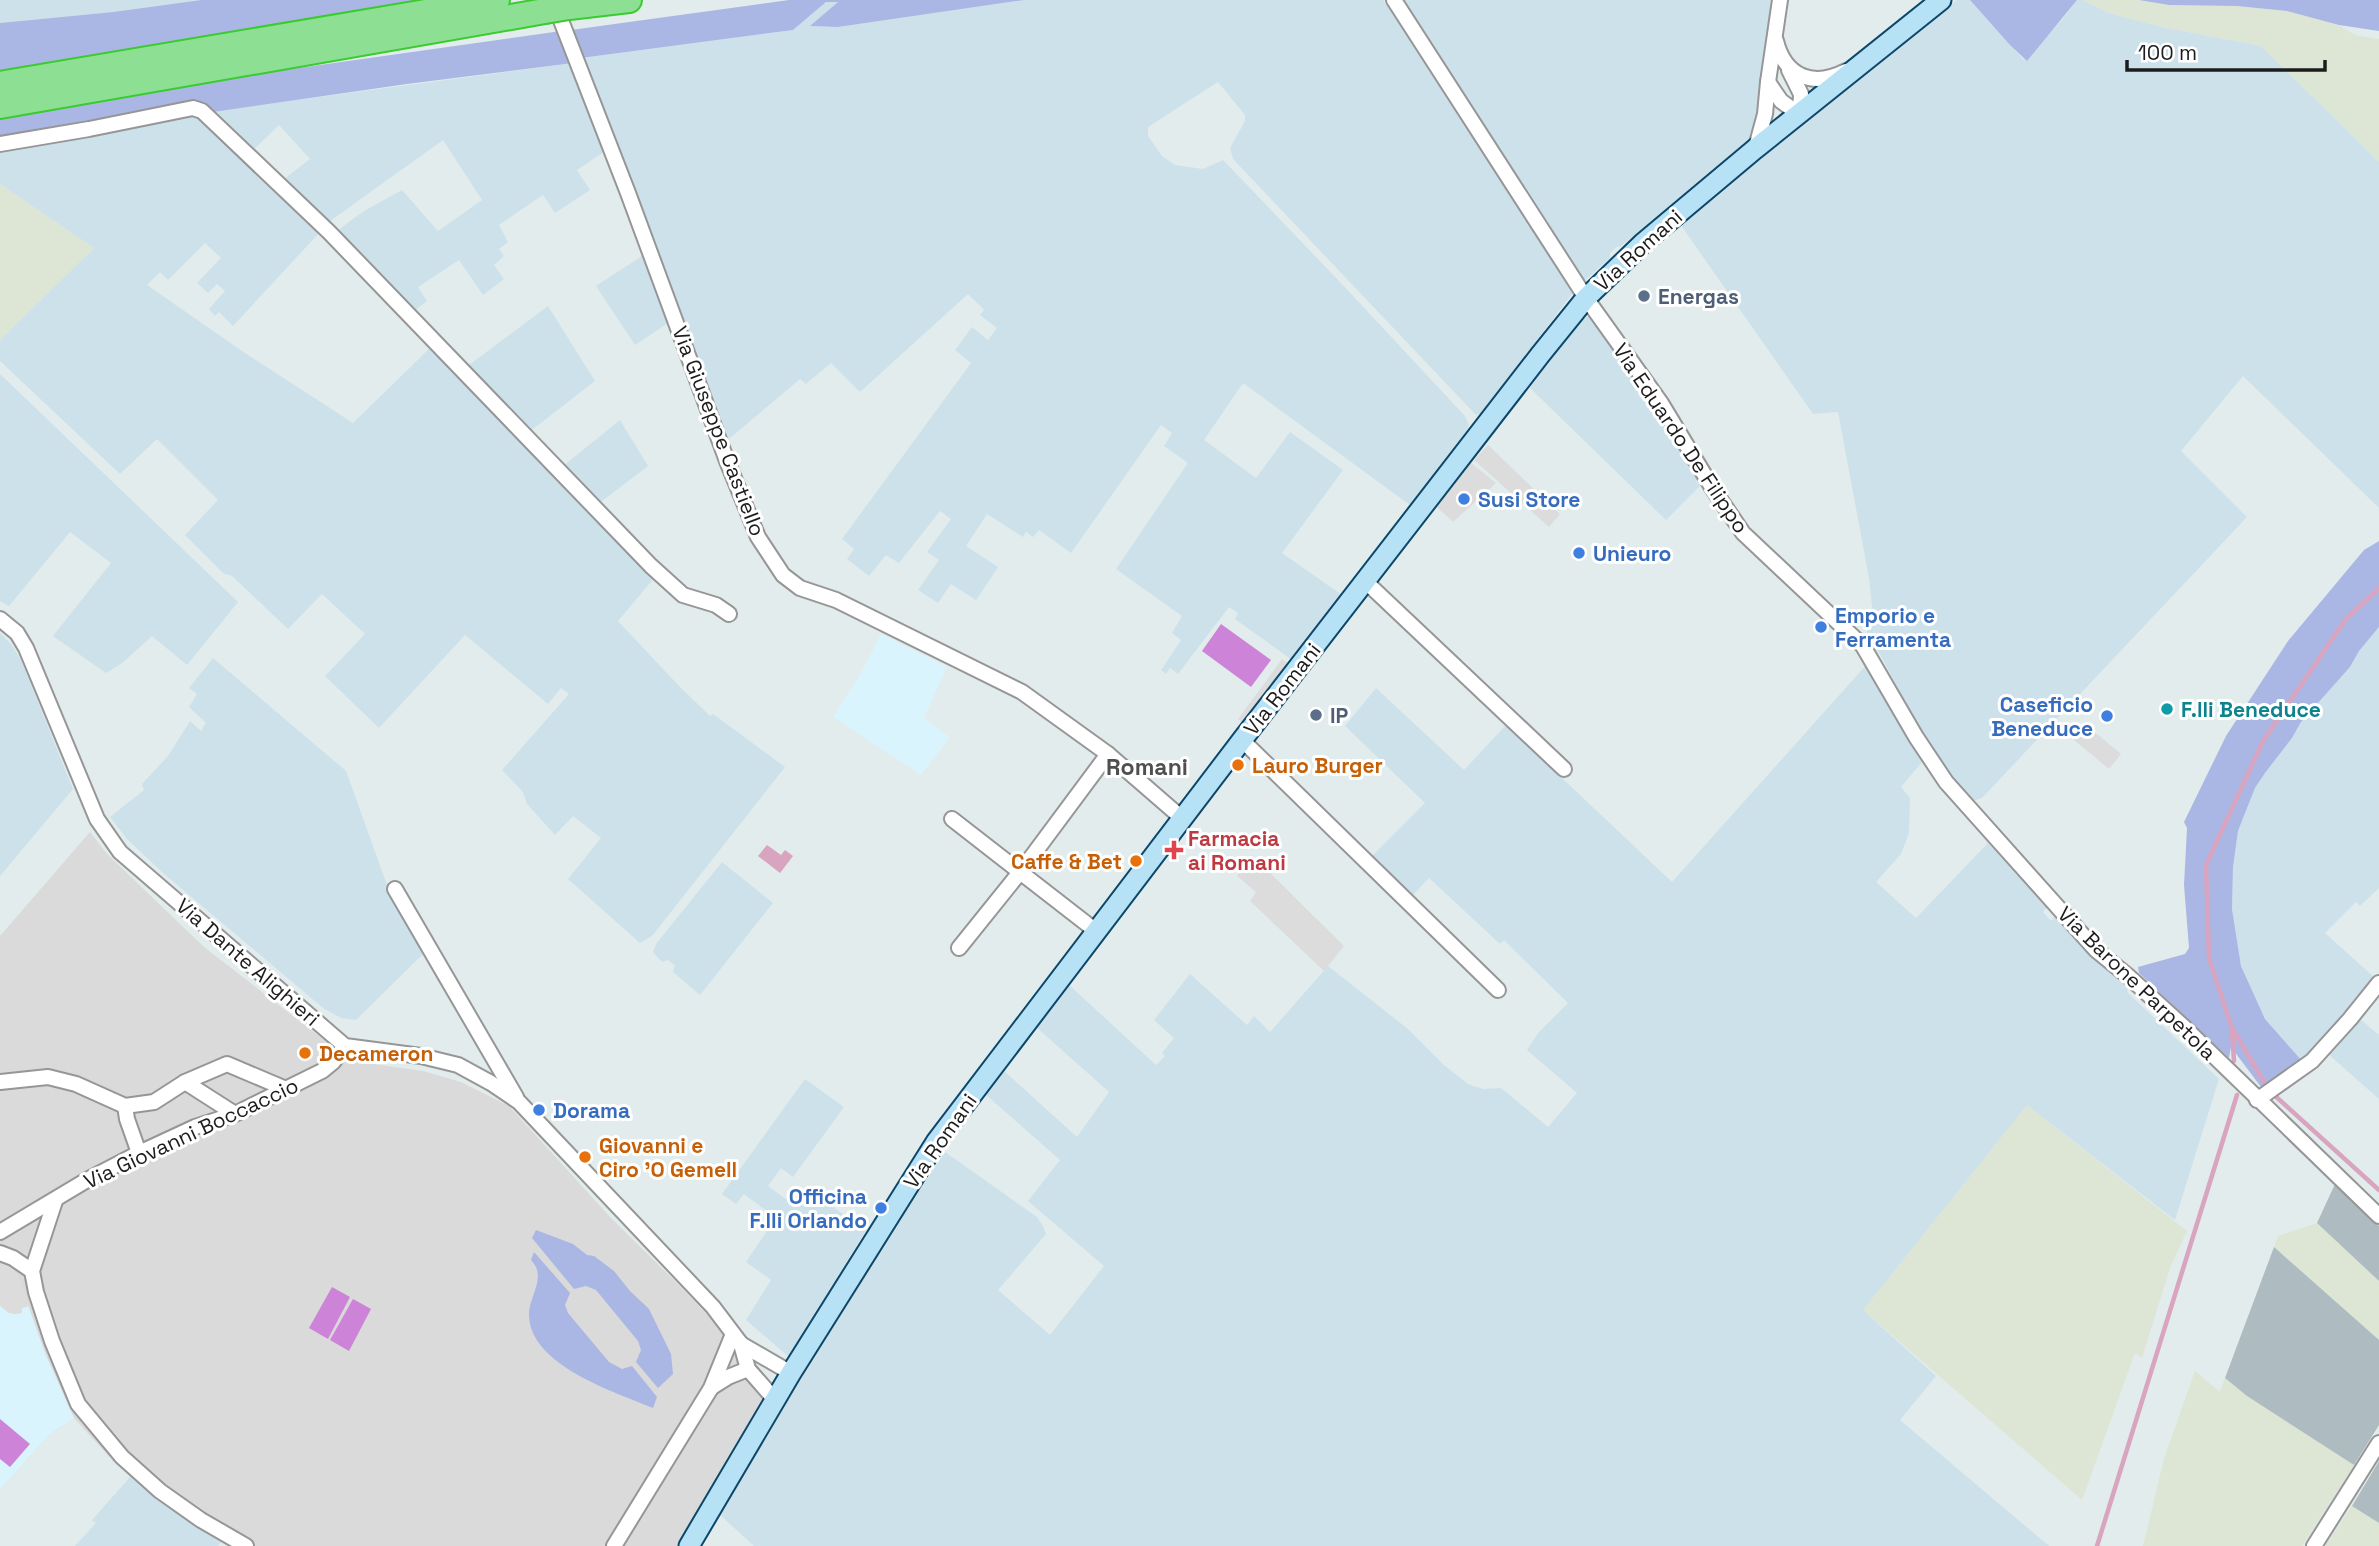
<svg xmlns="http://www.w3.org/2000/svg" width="2379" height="1546" font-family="'Space Grotesk',sans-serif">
  <rect width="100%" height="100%" fill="#e2ecec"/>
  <!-- residential -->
  <polygon fill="#d9dad9" points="90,832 107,854 204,947 351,1061 423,1071 461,1082 509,1106 611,1218 680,1286 778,1390 683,1546 230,1546 209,1535 153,1495 114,1462 74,1418 49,1435 0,1490 0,936"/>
  <!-- industrial -->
  <g fill="#dde5d4">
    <polygon points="2083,0 2139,0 2169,5 2237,6 2287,11 2313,17 2339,25 2355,35 2379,39 2379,162 2261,46 2161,27 2109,13"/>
    <polygon points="0,184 94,248 0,340"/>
    <polygon points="2027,1105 2187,1231 2170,1268 2142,1358 2135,1353 2082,1500 1863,1310"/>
    <polygon points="2317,1223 2379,1281 2379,1340 2274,1247 2278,1236"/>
    <polygon points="2195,1371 2220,1392 2225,1378 2247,1396 2354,1465 2302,1546 2143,1546 2164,1459"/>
    <polygon points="2352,1506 2379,1523 2379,1546 2325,1546"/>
  </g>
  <!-- education -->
  <g fill="#daf4fd">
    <polygon points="881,634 947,667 924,718 950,737 921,775 833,717 861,673"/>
    <polygon points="0,1262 13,1270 18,1277 45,1353 74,1418 49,1435 0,1490"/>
  </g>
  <!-- construction -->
  <g fill="#aebbc0">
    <polygon points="2335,1184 2379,1226 2379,1281 2317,1223"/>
    <polygon points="2274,1247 2379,1340 2379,1425 2354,1465 2247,1396 2225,1378"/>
    <polygon points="2379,1461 2379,1523 2352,1506"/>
  </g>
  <!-- farmland -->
  <g fill="#cde1eb">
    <polygon points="0,0 199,0 113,12 0,23"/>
    <polygon points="1024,0 1383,0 1471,128 1576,289 1481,413 1476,415 1233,159 1230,148 1245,121 1245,115 1218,82 1148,127 1148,136 1162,156 1175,165 1203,169 1223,160 1340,282 1465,416 1469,425 1468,429 1410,505 1243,383 1204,440 1256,478 1290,432 1343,470 1282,553 1342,595 1292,660 1235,619 1238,613 1229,607 1178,674 1170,668 1166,674 1161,670 1181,640 1172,633 1182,616 1116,569 1188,463 1164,446 1172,433 1161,425 1071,553 1039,530 1033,537 1026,532 1023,537 987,514 966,546 998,567 976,600 951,584 938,603 918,590 939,560 927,552 951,519 940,511 899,563 886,555 869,576 847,559 854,549 842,539 971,363 955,350 972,327 988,340 997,328 980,315 984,310 968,294 860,392 831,363 806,384 800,379 729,439 581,58 793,30 826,2 839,1 811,26 838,27"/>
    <polygon points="1400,0 1771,0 1755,133 1750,143 1621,246 1616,247 1610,253 1610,258 1585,280 1579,281"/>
    <polygon points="1957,0 1970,0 2024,60 2062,20 2077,0 2083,0 2109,13 2161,27 2261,46 2379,162 2379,508 2243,376 2181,451 2247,517 1982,798 1972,801 1937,756 1915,721 1880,654 1866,634 1871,621 1872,606 1869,578 1838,412 1813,414 1680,224"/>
    <polygon points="573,63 604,152 577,170 590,190 555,213 543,195 499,225 508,242 499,249 504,256 494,265 504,279 483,295 459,260 418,287 427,301 413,312 336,234 342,227 364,211 402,190 438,231 482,200 443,140 326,224 279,183 310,159 279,125 249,154 210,115 213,111"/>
    <polygon points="200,114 320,232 233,326 219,312 215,316 209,309 225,291 217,284 208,293 197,283 221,258 205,243 168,280 160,272 147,285 242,351 353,423 432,346 656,576 618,621 679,686 710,716 713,714 785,767 652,936 640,943 568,879 601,838 573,816 555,835 527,804 523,792 502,770 569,694 561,688 548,704 465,635 379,728 325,676 365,634 322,594 288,629 232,576 223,573 185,535 218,500 157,439 120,474 0,361 0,340 94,248 0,184 0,147"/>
    <polygon points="642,256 668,323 635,345 596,286"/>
    <polygon points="548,306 595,381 528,433 465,368"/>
    <polygon points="1591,315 1667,423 1699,478 1696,481 1700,486 1666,520 1530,388 1547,361 1582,320"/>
    <polygon points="0,374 238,602 187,665 152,636 121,664 106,673 53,636 111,563 70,532 9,606 0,601"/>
    <polygon points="620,420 648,466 598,504 562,467"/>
    <polygon points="2379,627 2379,888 2360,906 2356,902 2325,933 2375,978 2345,1017 2303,1062 2265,1019 2241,966 2232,909 2233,867 2238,831 2255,788 2265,773 2292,738 2301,722 2350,667 2359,651"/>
    <polygon points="0,633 11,644 21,660 73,789 0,876"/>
    <polygon points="213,658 346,771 388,888 425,952 356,1020 341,1018 323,1008 163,873 127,839 110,817 144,790 142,784 168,756 190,721 201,731 206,723 189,707 197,694 189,688"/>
    <polygon points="1868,663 1923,761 1901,787 1910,798 1909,833 1901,854 1876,882 1916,918 1988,843 2047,908 2043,912 2051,921 2055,917 2099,963 2129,987 2127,992 2219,1079 2175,1220 2027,1105 1863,1310 1936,1376 1900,1420 2049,1546 754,1546 720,1515 858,1283 945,1152 1037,1217 1043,1226 1046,1234 998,1290 1050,1335 1104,1266 1028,1201 1060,1160 985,1094 1003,1070 1077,1137 1109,1092 1036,1027 1068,984 1156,1065 1165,1056 1162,1053 1174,1038 1154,1020 1190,974 1247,1025 1254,1016 1270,1032 1328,966 1408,1029 1444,1065 1468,1084 1483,1089 1501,1088 1548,1127 1577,1093 1527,1050 1539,1032 1568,1003 1504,940 1500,944 1429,878 1411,897 1371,857 1425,803 1345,726 1376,688 1464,770 1506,725 1672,882"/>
    <polygon points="722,862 773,903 700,995 673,972 675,966 668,960 662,962 653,952 656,944"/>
    <polygon points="2359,1018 2379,1035 2379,1099 2327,1053"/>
    <polygon points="805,1079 844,1107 793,1177 781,1168 768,1186 795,1206 807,1189 866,1230 789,1357 746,1320 771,1280 746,1262 776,1218 744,1194 736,1204 722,1194"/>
    <polygon points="131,1476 153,1495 222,1541 218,1546 75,1546 96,1523 92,1520"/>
  </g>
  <!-- grass -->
  <g fill="#aab7e4">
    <polygon points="201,0 448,0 0,73 0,23 113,12"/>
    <polygon points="789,0 1024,0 838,27 810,26 838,2 826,2 793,30 581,58 571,30"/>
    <polygon points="1970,0 2077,0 2027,61 2010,45"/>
    <polygon points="2139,0 2379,0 2379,31 2339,25 2287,11 2237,6 2169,5"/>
    <polygon points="561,31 573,63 407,84 213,112 210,107 193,103 0,141 0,117 200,82"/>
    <polygon points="2379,541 2379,627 2359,651 2350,667 2301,722 2292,738 2265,773 2255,788 2238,831 2233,867 2232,909 2241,966 2265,1019 2303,1062 2261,1087 2231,1047 2229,1058 2139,973 2138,967 2185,954 2189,948 2184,885 2187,828 2184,822 2226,736 2288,641 2364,550"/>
    <polygon points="536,1230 573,1244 587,1255 594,1256 614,1271 630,1291 649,1309 671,1354 673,1374 658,1388 636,1362 641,1350 638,1341 596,1290 586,1286 574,1289 532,1238"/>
    <path d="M534,1252L570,1293L565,1305L568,1313L609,1362L622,1369L632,1366L657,1397L653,1408C615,1392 531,1366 529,1316C528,1297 548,1277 531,1260Z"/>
  </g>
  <!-- pitch -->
  <g fill="#cd83d8">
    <polygon points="1221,624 1271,660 1251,687 1202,651"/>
    <polygon points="332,1287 350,1297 328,1339 309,1328"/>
    <polygon points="353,1299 371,1309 349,1351 330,1340"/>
    <polygon points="0,1419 30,1444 10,1467 0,1459"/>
  </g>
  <!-- parking -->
  <g fill="#dcdcdc">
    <polygon points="1488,445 1560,514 1549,527 1474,460"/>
    <polygon points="1471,463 1496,483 1453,522 1437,507"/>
    <polygon points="1282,659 1290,665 1246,725 1238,719"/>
    <polygon points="2086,725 2121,754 2109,769 2074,740"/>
    <polygon points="1252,855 1344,946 1324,971 1250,901 1256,892 1237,876"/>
    <polygon points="0,1262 13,1270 18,1277 30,1306 22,1308 22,1313 15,1314 9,1313 0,1306"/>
  </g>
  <!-- water -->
  <polygon fill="#d8a4bf" points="767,845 781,855 785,850 793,856 780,873 758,856"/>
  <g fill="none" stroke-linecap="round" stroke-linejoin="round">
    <!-- stream -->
    <g stroke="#d8a4bf" stroke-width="4.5">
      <polyline points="2232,1031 2234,1061"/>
      <polyline points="2266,1085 2232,1028 2209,958 2206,865 2263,741 2345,620 2379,588"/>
      <polyline points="2273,1094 2379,1190"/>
      <polyline points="2097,1546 2237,1095"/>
    </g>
    <!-- street casing -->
    <g stroke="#969696" stroke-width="18">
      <g id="street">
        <polyline points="1394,0 1586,298 1661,403 1713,489 1743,533 1863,646 1916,737 1946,782 2096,950 2128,976 2185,1028 2379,1216"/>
        <polyline points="555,5 628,193 727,461 758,537 783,575 800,588 836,600 1022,692 1108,754 1183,819"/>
        <path d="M1776,41C1785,77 1813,88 1846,71"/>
        <polyline points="1768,82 1781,101 1800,115 1801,94 1789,70"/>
        <polyline points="0,144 89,129 193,108 202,111 329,232 651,566 683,595 716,605 729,614"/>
        <polyline points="1756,147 1765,114 1768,82 1780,0"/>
        <polyline points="1365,581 1564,769"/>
        <polyline points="0,619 17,633 26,648 97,819 120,852 345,1046 421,1056 458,1065 491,1083 519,1102 713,1307 741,1344 748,1369 776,1401"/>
        <polyline points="1242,740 1498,990"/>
        <polyline points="952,819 1096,931"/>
        <polyline points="395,889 516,1097"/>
        <polyline points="959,948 1021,871 1108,754"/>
        <polyline points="0,1082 48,1077 76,1084 125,1106 154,1102 185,1082 227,1064 286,1089"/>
        <polyline points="185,1082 235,1114"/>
        <polyline points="2257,1100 2312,1061 2350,1019 2379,983"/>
        <polyline points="125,1106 127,1119 139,1153"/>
        <polyline points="55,1201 32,1271 36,1292 52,1341 78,1404 122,1457 160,1491 201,1520 246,1546"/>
        <polyline points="0,1232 87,1180 139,1153 195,1127 235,1114 322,1071 333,1062 345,1046"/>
        <polyline points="0,1253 13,1258 32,1271"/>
        <polyline points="741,1344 791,1373"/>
        <polyline points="712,1387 728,1377 748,1369"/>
        <polyline points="614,1546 711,1388 733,1334"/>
        <polyline points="2314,1546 2379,1443"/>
      </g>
    </g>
    <!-- secondary casing -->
    <g stroke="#0b476a" stroke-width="23">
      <polyline id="secondary" points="689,1546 791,1373 936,1142 1242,740 1540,355 1586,298 1643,243 1755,149 1941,0"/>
    </g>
    <!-- highway casing -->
    <g stroke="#3acb2e" stroke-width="28">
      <g id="highway">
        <polyline points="569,7 629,0"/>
        <polyline points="0,84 497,0"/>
        <polyline points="0,106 545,11"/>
      </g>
    </g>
    <!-- street -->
    <use href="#street" stroke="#fff" stroke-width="14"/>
    <!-- secondary -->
    <use href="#secondary" stroke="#b7e1f5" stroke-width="19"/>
    <!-- highway -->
    <use href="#highway" stroke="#8de093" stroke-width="24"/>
    <!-- highway-bridge casing -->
    <g stroke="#3acb2e" stroke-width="28" stroke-linecap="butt">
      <polyline id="highway-bridge" points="545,11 569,7"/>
    </g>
    <!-- highway-bridge -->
    <use href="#highway-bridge" stroke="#8de093" stroke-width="24"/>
  </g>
  <!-- markers -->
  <g fill="#5c6f8a" stroke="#fff" stroke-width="2.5">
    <circle cx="1644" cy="296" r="7"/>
    <circle cx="1316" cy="715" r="7"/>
  </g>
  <g fill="#3f7fe0" stroke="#fff" stroke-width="2.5">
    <circle cx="1464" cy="499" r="7"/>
    <circle cx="1579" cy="553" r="7"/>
    <circle cx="1821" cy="627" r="7"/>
    <circle cx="2107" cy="716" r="7"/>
    <circle cx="539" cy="1110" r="7"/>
    <circle cx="881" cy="1208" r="7"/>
  </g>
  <circle fill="#0f9aa8" stroke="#fff" stroke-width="2.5" cx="2167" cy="709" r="7"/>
  <g fill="#e8710a" stroke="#fff" stroke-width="2.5">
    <circle cx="1238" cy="765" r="7"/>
    <circle cx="1136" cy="861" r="7"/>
    <circle cx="305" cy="1053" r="7"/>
    <circle cx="585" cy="1157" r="7"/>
  </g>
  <path fill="#e0444e" stroke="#fff" stroke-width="2.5" d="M1170.5 839.5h7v7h7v7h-7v7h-7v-7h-7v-7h7z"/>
  <g text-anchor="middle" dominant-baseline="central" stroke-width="6" stroke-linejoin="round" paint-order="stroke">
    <!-- street labels -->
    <g font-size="21" fill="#1c1c1c" stroke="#fff">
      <text transform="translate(1638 250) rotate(-42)">Via Romani</text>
      <text transform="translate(719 431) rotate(69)">Via Giuseppe Castiello</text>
      <text transform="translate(1681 438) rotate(56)">Via Eduardo De Filippo</text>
      <text transform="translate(1282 689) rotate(-52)">Via Romani</text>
      <text transform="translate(248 962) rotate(41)">Via Dante Alighieri</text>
      <text transform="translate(2137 983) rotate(44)">Via Barone Parpetola</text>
      <text transform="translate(191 1133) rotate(-25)">Via Giovanni Boccaccio</text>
      <text transform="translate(940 1141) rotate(-55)">Via Romani</text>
    </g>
    <!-- service labels -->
    <g font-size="21" font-weight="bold" fill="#4e5e75" stroke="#fff" text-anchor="start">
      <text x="1658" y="296">Energas</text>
      <text x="1330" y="715">IP</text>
    </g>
    <!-- shop labels -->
    <g font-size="21" font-weight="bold" fill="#366cbe" stroke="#fff" text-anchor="start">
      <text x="1478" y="499">Susi Store</text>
      <text x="1593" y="553">Unieuro</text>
      <text x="1835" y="615">Emporio e<tspan x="1835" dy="24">Ferramenta</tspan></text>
      <text x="2093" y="704" text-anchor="end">Caseficio<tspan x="2093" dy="24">Beneduce</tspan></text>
      <text x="553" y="1110">Dorama</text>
      <text x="867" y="1196" text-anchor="end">Officina<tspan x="867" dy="24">F.lli Orlando</tspan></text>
    </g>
    <!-- culture labels -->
    <g font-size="21" font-weight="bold" fill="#0d838f" stroke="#fff" text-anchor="start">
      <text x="2181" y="709">F.lli Beneduce</text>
    </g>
    <!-- food labels -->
    <g font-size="21" font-weight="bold" fill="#c56008" stroke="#fff" text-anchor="start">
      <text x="1252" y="765">Lauro Burger</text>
      <text x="1122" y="861" text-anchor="end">Caffe &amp; Bet</text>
      <text x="319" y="1053">Decameron</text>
      <text x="599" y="1145">Giovanni e<tspan x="599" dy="24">Ciro 'O Gemell</tspan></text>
    </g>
    <!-- health labels -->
    <g font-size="21" font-weight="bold" fill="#be3a42" stroke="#fff" text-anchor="start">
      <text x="1188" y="838">Farmacia<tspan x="1188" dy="24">ai Romani</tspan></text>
    </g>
    <!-- neighbourhood labels -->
    <g font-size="23" font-weight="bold" fill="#4f4f4f" stroke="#fff">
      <text x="1147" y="767">Romani</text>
    </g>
  </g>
  <!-- scale -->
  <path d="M2127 60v10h198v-10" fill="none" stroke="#1c1c1c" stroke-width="3.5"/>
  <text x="2138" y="60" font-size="21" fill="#1c1c1c" stroke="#ffffff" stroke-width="5" paint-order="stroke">100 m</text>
</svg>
